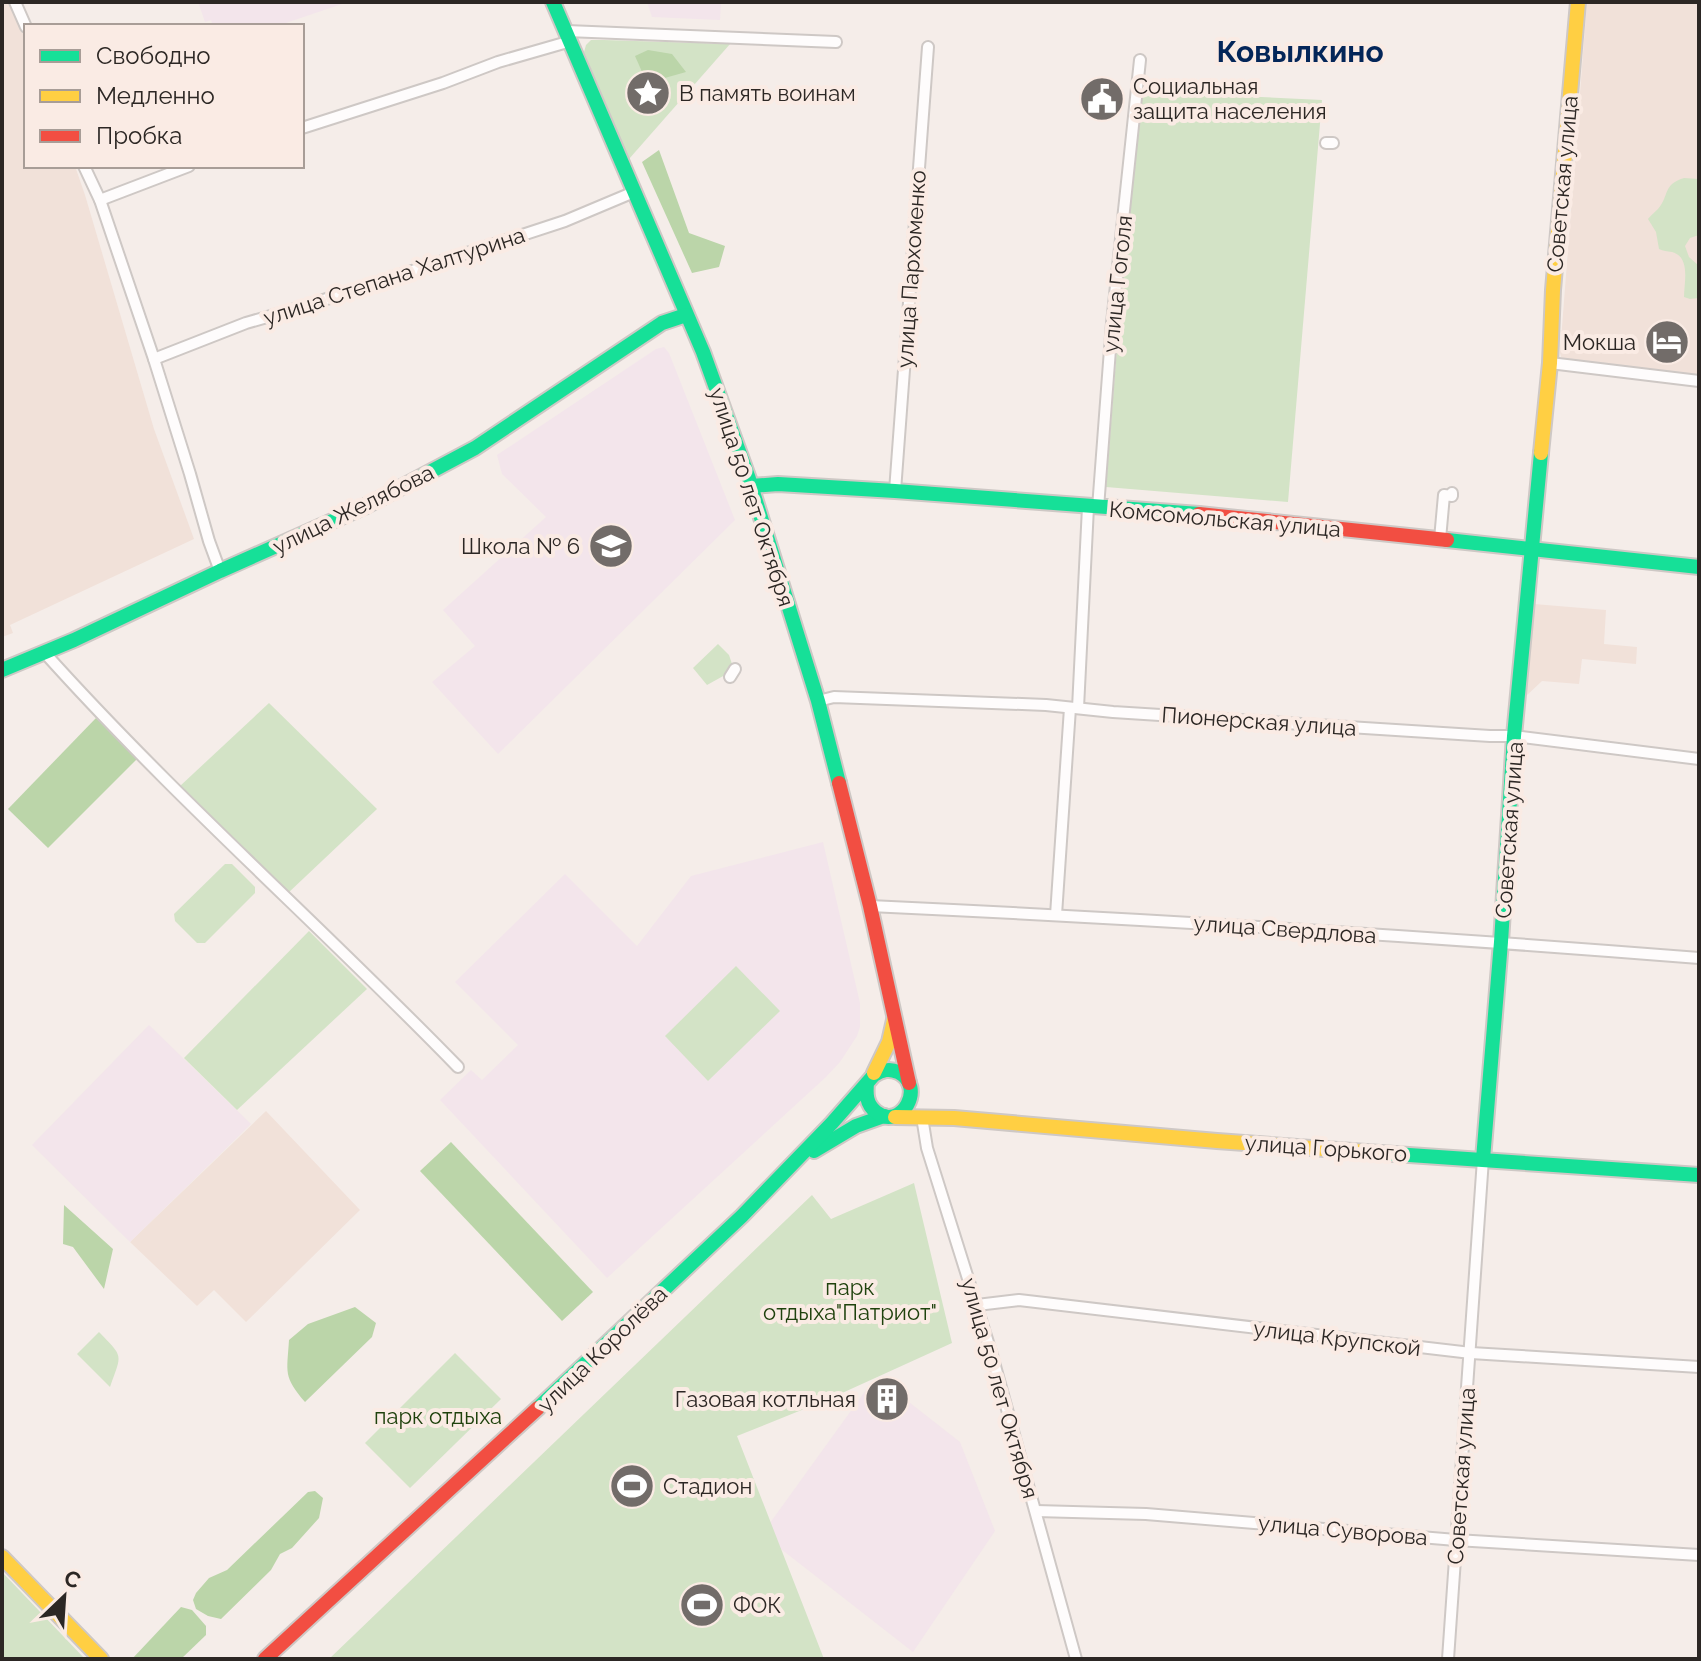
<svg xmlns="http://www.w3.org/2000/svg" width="1701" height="1661" font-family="Raleway,sans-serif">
  <rect width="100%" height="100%" fill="#f5ede9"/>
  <!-- built -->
  <g fill="#f1e1d9">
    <polygon points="2,2 9,2 26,40 26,166 75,166 85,195 154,429 194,539 10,625 13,633 2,637"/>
    <polygon points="1587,2 1699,2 1699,377 1570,361 1561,357 1560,353"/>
    <polygon points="1534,604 1606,610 1604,644 1637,647 1636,664 1582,659 1579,684 1542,681 1526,696"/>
    <polygon points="266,1111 360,1210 246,1322 214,1290 197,1306 130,1242"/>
  </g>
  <!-- education -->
  <g fill="#f3e5eb">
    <polygon points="198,2 348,2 277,26 213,26 211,20 205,22"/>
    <polygon points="647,2 721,2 720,20 652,17"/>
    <polygon points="664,347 669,353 735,520 498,754 432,682 475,646 443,610 546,517 502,474 497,455 656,349"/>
    <polygon points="823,842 860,1003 860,1027 857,1036 840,1062 826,1077 607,1278 440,1100 471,1070 482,1080 518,1045 455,982 565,874 637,946 691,876"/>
    <polygon points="149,1025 251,1124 130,1242 32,1145"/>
    <polygon points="876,1381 905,1399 960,1442 995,1531 913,1652 781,1549 770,1523 871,1383"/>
  </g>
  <!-- green -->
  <g fill="#d3e3c6">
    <polygon points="591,40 604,40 730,44 629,159 584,52 586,45"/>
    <polygon points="1141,88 1154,92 1322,100 1288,502 1106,487 1121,296"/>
    <path d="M1684,178L1699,179V235L1690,238L1685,246L1689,257L1699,266V298L1690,299L1684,297C1684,283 1691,257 1672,252C1667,251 1663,251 1659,249L1656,232L1648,219C1651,215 1655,212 1658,209C1670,195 1662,185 1684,178Z"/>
    <polygon points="718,644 729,655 734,670 707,685 693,668"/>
    <polygon points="269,703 377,809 287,894 179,787"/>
    <polygon points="225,864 232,864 255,887 255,893 205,943 197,943 175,921 174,914"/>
    <polygon points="309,931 367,989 237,1110 184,1058"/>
    <polygon points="736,966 780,1011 708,1081 665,1036"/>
    <polygon points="914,1183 952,1343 829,1399 737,1436 824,1659 329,1659 812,1195 831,1219"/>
    <path d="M99,1332C124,1358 122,1353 110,1387L77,1354Z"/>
    <polygon points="455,1353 501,1399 410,1488 365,1443"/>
    <polygon points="2,1572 85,1659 2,1659"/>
  </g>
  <!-- forest -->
  <g fill="#bbd5a9">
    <polygon points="648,50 672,54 686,72 647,83 635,56"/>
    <polygon points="659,150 689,233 725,246 719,267 692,273 642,162"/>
    <polygon points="96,718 137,759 48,848 8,809"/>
    <polygon points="451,1142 593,1292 562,1321 420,1171"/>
    <polygon points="64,1205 113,1249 104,1289 73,1247 63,1244"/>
    <path d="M355,1307L376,1323L372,1337L305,1402C283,1376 287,1373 289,1340L308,1324Z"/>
    <polygon points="315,1491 323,1498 319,1518 292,1548 280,1554 271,1570 221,1619 208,1616 196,1609 193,1600 196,1593 209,1578 227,1570 308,1492"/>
    <polygon points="181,1607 192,1610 206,1626 206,1635 181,1659 132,1659"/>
  </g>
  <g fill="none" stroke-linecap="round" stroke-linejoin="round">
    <!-- street casing -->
    <g stroke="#cec8c5" stroke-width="14">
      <g id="street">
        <polyline points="15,2 26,27"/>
        <polyline points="567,31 836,42"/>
        <polyline points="302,128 443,83 498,62 571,41"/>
        <polyline points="1326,143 1333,143"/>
        <polyline points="84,166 100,200 154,359 190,474 209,541 220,571"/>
        <polyline points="100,200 189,166"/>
        <polyline points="154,359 246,323 302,307 565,221 634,192"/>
        <polyline points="1550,363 1699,381"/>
        <polyline points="895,491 928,47"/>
        <polyline points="1098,508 1112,323 1140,60"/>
        <polyline points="1440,539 1444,495 1452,496 1452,493"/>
        <path d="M44,652C175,798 322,927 458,1067"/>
        <polyline points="730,677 735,669"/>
        <polyline points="818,701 834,697 1046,705 1113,712 1490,736 1514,736 1699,759"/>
        <polyline points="1078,708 1088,507"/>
        <path d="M870,906C1147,919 1423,936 1699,958"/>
        <polyline points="1056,915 1070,708"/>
        <polyline points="922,1117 927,1148 992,1355 1076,1659"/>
        <polyline points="977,1305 1019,1300 1471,1353 1699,1367"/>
        <polyline points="1036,1511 1146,1514 1456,1540 1699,1555"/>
        <polyline points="1448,1659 1483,1159"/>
      </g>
    </g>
    <!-- fast casing -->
    <g stroke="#cec8c5" stroke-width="18">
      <g id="fast">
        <polyline points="553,2 703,352 749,479 818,701 839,783"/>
        <polyline points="751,486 778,484 895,491 1199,514"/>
        <polyline points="1447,540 1699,567"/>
        <polyline points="2,670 74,640 220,571 366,506 475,448 662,323 686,315"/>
        <polyline points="814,1151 856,1126 884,1116"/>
        <polyline points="1380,1153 1699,1175"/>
        <polyline points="1483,1159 1501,942 1514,736 1541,453"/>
        <path d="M538,1408L742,1216L832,1123L874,1075C882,1070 889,1068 898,1072C927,1086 901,1132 876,1112C866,1104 866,1094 867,1083"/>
      </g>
    </g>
    <!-- slow casing -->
    <g stroke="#cec8c5" stroke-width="18">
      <g id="slow">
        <polyline points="1541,453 1550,363 1553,290 1578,2"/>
        <polyline points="874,1073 889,1042 894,1020"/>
        <polyline points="895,1117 954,1118 1217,1141 1380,1153"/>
        <polyline points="2,1557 101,1659"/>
      </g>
    </g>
    <!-- jam casing -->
    <g stroke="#cec8c5" stroke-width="18">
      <g id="jam">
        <polyline points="1199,514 1447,540"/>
        <polyline points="839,783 870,906 909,1083"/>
        <polyline points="265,1659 538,1408"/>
      </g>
    </g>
    <!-- street -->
    <use href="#street" stroke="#fefcfc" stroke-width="10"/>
    <!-- fast -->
    <use href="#fast" stroke="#16e098" stroke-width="14"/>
    <!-- slow -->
    <use href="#slow" stroke="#ffcf43" stroke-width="14"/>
    <!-- jam -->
    <use href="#jam" stroke="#f24e42" stroke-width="14"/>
  </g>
  <!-- icons -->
  <defs>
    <g id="sight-disc" transform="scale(2.3)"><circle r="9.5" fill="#726c69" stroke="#faebe4"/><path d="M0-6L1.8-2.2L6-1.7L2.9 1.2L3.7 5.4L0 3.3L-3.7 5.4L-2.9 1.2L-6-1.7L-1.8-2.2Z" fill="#fff"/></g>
    <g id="civic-disc" transform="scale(2.3)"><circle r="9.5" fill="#726c69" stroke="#faebe4"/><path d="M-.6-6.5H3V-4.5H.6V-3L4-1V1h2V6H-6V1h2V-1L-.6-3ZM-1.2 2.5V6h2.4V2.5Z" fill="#fff"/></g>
    <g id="hotel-disc" transform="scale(2.3)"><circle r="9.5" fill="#726c69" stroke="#faebe4"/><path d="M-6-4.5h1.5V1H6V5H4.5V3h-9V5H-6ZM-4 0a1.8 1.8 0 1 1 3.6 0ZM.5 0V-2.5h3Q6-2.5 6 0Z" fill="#fff"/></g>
    <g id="school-disc" transform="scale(2.3)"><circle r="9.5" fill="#726c69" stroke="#faebe4"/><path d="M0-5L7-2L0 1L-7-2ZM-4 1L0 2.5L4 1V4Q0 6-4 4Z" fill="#fff"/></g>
    <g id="building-disc" transform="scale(2.3)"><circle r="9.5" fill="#726c69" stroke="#faebe4"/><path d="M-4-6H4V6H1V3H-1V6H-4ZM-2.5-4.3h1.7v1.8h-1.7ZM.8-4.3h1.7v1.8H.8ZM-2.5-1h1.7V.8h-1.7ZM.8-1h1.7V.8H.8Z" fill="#fff"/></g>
    <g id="stadium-disc" transform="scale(2.3)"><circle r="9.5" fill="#726c69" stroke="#faebe4"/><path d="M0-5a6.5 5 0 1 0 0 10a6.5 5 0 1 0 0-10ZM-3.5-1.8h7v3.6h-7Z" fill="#fff"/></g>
  </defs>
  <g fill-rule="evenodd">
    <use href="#sight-disc" x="648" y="93"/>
    <use href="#civic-disc" x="1102" y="99"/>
    <use href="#hotel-disc" x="1667" y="342"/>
    <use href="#school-disc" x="611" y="546"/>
    <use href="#building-disc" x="887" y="1399"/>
    <use href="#stadium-disc" x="632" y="1486"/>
    <use href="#stadium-disc" x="702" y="1605"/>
  </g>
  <g text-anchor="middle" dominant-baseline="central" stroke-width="8" stroke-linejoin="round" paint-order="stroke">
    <!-- poi labels -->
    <g font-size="22" fill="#2c2724" stroke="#faebe4" text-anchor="start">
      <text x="1133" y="86">Социальная<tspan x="1133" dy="25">защита населения</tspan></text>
      <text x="679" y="93">В память воинам</text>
      <text x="1636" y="342" text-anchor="end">Мокша</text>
      <text x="580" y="546" text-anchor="end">Школа № 6</text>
      <text x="856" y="1399" text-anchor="end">Газовая котльная</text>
      <text x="663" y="1486">Стадион</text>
      <text x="733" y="1605">ФОК</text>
    </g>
    <!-- street labels -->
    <g font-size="22" fill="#2c2724" stroke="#faebe4">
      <text transform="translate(1562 184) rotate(-85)">Советская улица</text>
      <text transform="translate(911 269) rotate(-86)">улица Пархоменко</text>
      <text transform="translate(394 276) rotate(-18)">улица Степана Халтурина</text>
      <text transform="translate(1117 284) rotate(-84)">улица Гоголя</text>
      <text transform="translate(752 497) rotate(72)">улица 50 лет Октября</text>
      <text transform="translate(353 509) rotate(-26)">улица Желябова</text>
      <text transform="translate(1225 519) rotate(5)">Комсомольская улица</text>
      <text transform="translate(1259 721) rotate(4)">Пионерская улица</text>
      <text transform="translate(1509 830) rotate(-86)">Советская улица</text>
      <text transform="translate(1285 929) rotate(4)">улица Свердлова</text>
      <text transform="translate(1326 1148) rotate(4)">улица Горького</text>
      <text transform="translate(1337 1338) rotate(7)">улица Крупской</text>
      <text transform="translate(602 1349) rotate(-44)">улица Королёва</text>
      <text transform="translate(1000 1388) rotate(74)">улица 50 лет Октября</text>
      <text transform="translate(1461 1476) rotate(-86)">Советская улица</text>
      <text transform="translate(1343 1530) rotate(5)">улица Суворова</text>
    </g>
    <!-- park labels -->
    <g font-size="22" fill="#1f420d" stroke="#faebe4">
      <text x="850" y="1287">парк<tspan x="850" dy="25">отдыха"Патриот"</tspan></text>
      <text x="438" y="1416">парк отдыха</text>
    </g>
    <!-- district labels -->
    <g font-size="30" font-weight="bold" fill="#042659" stroke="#faebe4">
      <text x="1300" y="51">Ковылкино</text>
    </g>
  </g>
  <!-- border -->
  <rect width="1701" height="1661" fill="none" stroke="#2c2724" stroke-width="8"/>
  <!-- legend -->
  <rect x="24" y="24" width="280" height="144" fill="#faebe4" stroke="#a89d97" stroke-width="2"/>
  <rect x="40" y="50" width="40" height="12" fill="#16e098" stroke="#a89d97" stroke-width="2"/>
  <text x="96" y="64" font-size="24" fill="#2c2724">Свободно</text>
  <rect x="40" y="90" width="40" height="12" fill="#ffcf43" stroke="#a89d97" stroke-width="2"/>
  <text x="96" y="104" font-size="24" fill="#2c2724">Медленно</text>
  <rect x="40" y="130" width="40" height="12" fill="#f24e42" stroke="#a89d97" stroke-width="2"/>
  <text x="96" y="144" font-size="24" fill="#2c2724">Пробка</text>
  <!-- north arrow -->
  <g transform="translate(64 1597) rotate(25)" stroke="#faebe4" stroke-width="6" paint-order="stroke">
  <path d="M0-6L14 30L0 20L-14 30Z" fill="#2c2724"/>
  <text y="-12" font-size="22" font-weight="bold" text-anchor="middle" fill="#2c2724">С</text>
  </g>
</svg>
